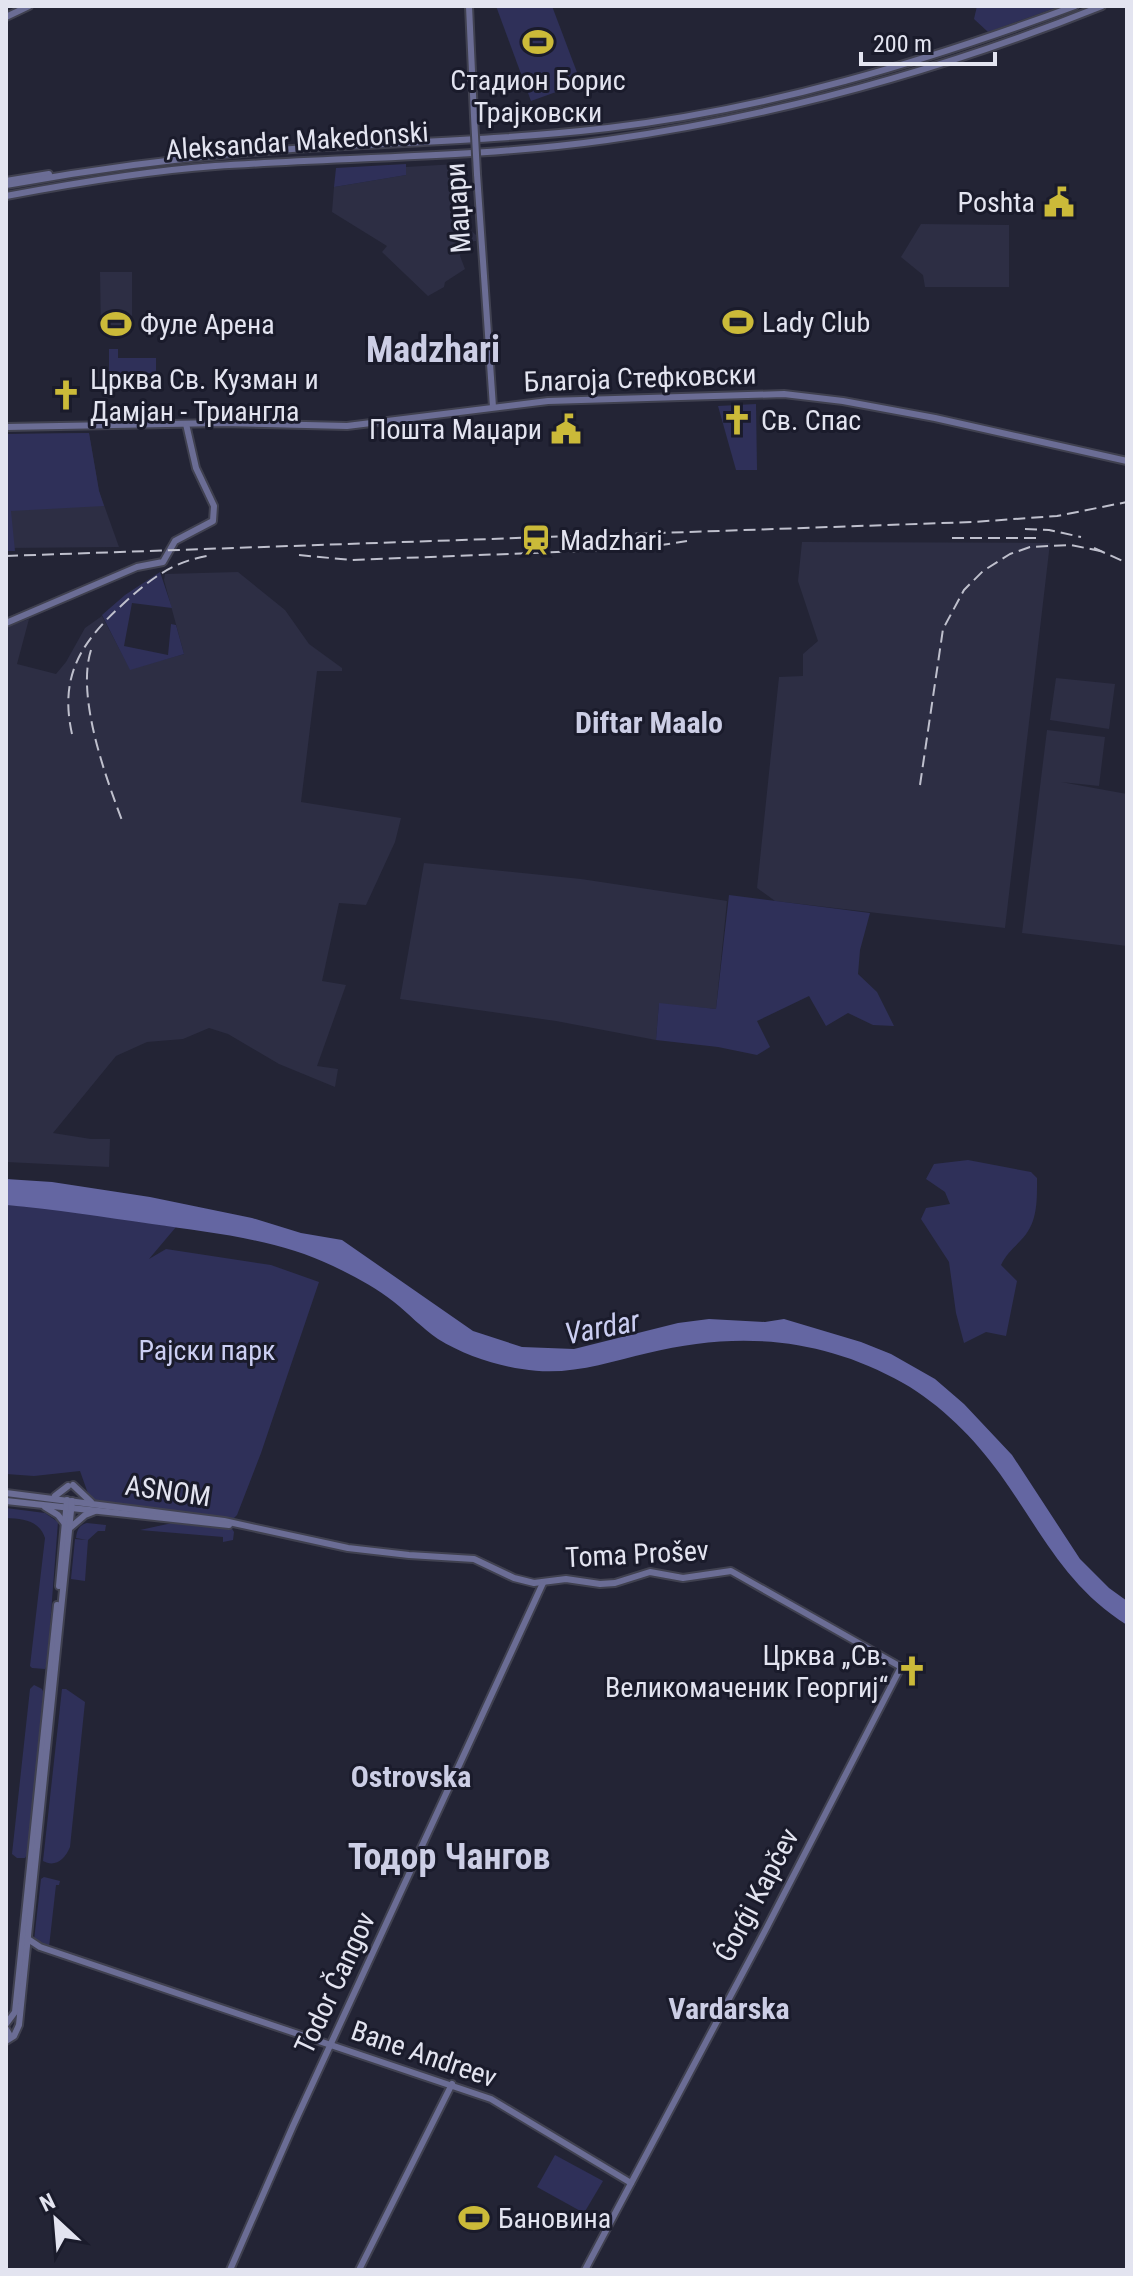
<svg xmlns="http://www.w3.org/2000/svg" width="1133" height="2276" font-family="'Roboto Condensed',sans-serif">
  <rect width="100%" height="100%" fill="#232435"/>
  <!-- built -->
  <g fill="#2d2e44">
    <polygon points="457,164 467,227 476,235 476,241 463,242 460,256 465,269 445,282 444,287 428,296 382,252 387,246 332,212 334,187 406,175 406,167"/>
    <polygon points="921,224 1009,225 1009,287 925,287 923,275 901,257"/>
    <polygon points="100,272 132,272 132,332 101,333"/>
    <polygon points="89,433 99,491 119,547 6,548 6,434"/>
    <polygon points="802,542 1050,543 1005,928 775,901 757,888 779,677 803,676 803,654 818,641 798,581"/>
    <polygon points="238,572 285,610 309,644 342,668 342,671 317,671 301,802 401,818 395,842 366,905 339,903 322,981 346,985 317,1066 338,1069 335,1087 279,1064 228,1034 209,1028 183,1039 147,1042 116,1056 53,1133 91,1139 110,1139 109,1167 6,1162 6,627 29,619 17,664 56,674 66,662 85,628 102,616 130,669 184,654 164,580 165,574"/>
    <polygon points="1056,678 1115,684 1109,729 1050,720"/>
    <polygon points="1047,730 1105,737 1099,786 1061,782 1127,794 1127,946 1022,933"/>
    <polygon points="424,863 581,879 727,901 716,1009 659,1004 656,1040 556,1021 400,999"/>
  </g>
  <!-- green -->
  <g fill="#2f3059">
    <polygon points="496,6 552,6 581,83 531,101"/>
    <polygon points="977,6 1061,6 988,32 974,19"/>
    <polygon points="406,164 406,175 334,187 336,168"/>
    <polygon points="109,349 118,349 118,358 156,358 156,373 119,374 119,382 109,382"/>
    <polygon points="756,404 757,470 736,470 718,406"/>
    <polygon points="89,433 99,491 104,506 11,511 15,551 6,551 6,434"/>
    <polygon points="160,572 172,608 132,603 124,646 168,655 171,624 176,625 184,654 130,670 102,615 125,595"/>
    <polygon points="729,895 870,913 860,950 858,974 877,992 894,1026 873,1025 848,1013 826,1026 809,996 757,1021 770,1047 757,1055 718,1047 656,1040 659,1003 716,1009"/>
    <path d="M968,1160L1031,1172L1037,1178C1037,1201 1038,1223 1021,1240C1012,1250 1007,1253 1001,1265L1017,1281L1006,1336L986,1332L964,1343L956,1313L949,1262L921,1219L926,1208L950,1204L945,1192L926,1179L934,1164Z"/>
    <polygon points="6,1205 49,1208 176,1227 149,1259 166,1249 271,1265 319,1282 261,1453 237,1515 231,1521 91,1502 80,1471 34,1476 6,1474"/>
    <path d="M6,1508L45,1513L58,1522L47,1665L45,1669L32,1668L30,1666L45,1538C39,1520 23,1519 6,1518Z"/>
    <path d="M87,1523L106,1525L105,1531H98L88,1540L85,1581L71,1579L75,1539L87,1540L76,1538C77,1530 79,1525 87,1523Z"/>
    <polygon points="172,1523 231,1527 234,1532 233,1540 223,1542 223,1537 140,1530"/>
    <polygon points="34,1685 42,1689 45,1696 28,1854 25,1858 17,1858 12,1854 30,1689"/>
    <path d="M62,1689H66L85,1702L70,1847C65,1859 55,1868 43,1861Z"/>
    <polygon points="44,1877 60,1881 59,1885 56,1885 49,1947 34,1940 41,1879"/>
    <polygon points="555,2155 603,2181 584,2213 537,2187"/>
  </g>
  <!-- water -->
  <path fill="#6466a2" d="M6,1179L52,1182L150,1197L252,1218L301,1233L342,1240L473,1331L522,1347L574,1349L678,1323L709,1319L765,1322L784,1319L861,1342L891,1354L935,1379L964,1404L1012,1455L1080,1559L1109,1588L1127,1601V1625C1065,1586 1041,1531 1000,1474C975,1439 940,1404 903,1383C822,1337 737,1331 648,1353C605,1363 567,1377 522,1369C494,1365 462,1354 438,1339C422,1328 409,1314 394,1302C375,1287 354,1276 333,1266C277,1239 213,1233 152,1224C103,1217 55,1209 6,1205Z"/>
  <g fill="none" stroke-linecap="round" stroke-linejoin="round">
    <!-- secondary casing -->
    <g stroke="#404150" stroke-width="10">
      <g id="secondary">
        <polyline points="469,6 474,116"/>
        <polyline points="6,17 29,6"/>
        <polyline points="477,174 493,407"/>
        <polyline points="6,181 49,174"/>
        <path d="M6,185C111,166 218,153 324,147C419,142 513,139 608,128C769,109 924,62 1075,6"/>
        <path d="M6,196C75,183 145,171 215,166C346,157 478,158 607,140C777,116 943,70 1102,6"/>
        <polyline points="6,427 221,423 347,426 548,401 784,394 843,401 935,418 1127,461"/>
        <polyline points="6,623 137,567 163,562 175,541 213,521 214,506 196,468 186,424"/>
        <polyline points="73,1485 91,1502"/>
        <polyline points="6,1493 224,1521 348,1548 409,1555 474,1559 514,1578 534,1583 566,1579 600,1584 615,1583 650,1572 683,1578 731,1571 901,1667 766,1929 585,2270"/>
        <polyline points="55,1496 68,1486"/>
        <polyline points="6,1501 229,1525"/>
        <polyline points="45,1507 58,1515 65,1524"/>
        <polyline points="71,1527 85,1515 95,1511"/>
        <polyline points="59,1586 67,1500"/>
        <polyline points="28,1939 40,1947 491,2099 631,2183"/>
        <polyline points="6,2024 15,2012 57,1605"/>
        <polyline points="6,2029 9,2034 6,2040"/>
        <polyline points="6,2041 14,2036 19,2025 72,1501"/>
        <polyline points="230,2270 293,2126 543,1583"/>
        <polyline points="359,2270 452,2084"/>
      </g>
    </g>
    <!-- secondary -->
    <use href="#secondary" stroke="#6b6d95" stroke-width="6"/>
    <!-- rail -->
    <g stroke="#bfc0cd" stroke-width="2" stroke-dasharray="12 6" stroke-linecap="butt">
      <polyline points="1025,529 1049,530 1081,537"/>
      <polyline points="952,538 1040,538"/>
      <polyline points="1094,548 1127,563"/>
      <polyline points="299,555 351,560 636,549 687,541"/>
      <polyline points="6,556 973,522 1057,516 1127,502"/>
      <path d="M91,650C76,697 106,778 123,823"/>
      <path d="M72,734C59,676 81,642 123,604C149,580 172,562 207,556"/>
      <polyline points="920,785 943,629 964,590 983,571 1010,554 1030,547 1071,545 1105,552"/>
    </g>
    <!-- secondary-bridge casing -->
    <g stroke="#404150" stroke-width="10" stroke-linecap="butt">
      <polyline id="secondary-bridge" points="474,116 477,174"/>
    </g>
    <!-- secondary-bridge -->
    <use href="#secondary-bridge" stroke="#6b6d95" stroke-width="6"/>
  </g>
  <!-- icons -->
  <defs>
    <g id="stadium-bare" transform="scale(2.4)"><path d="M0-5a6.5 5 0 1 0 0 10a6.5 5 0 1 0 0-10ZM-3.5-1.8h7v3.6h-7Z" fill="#cbba39" stroke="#1a1b2b" stroke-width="2.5" paint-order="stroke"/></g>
    <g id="civic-bare" transform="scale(2.4)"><path d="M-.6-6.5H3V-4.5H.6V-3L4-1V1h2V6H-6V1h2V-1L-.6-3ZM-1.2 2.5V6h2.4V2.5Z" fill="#cbba39" stroke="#1a1b2b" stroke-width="2.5" paint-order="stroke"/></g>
    <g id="church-bare" transform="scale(2.4)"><path d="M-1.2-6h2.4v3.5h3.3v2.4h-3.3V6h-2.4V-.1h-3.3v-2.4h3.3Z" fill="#cbba39" stroke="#1a1b2b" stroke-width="2.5" paint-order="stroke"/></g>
    <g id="station-bare" transform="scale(2.4)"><path d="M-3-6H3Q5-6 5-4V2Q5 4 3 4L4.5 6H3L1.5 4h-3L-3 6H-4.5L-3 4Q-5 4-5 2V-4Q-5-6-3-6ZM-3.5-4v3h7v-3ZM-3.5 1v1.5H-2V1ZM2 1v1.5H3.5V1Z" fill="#cbba39" stroke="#1a1b2b" stroke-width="2.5" paint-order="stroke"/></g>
  </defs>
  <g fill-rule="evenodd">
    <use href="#stadium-bare" x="538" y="42"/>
    <use href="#civic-bare" x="1059" y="202"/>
    <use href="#stadium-bare" x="738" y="322"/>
    <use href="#stadium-bare" x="116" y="324"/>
    <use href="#church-bare" x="66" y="395"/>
    <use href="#church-bare" x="737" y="420"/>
    <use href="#civic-bare" x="566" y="429"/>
    <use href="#station-bare" x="536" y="540"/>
    <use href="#church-bare" x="912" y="1671"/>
    <use href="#stadium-bare" x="474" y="2218"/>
  </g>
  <g text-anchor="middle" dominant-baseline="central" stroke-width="6" stroke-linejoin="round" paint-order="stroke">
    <!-- poi labels -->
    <g font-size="28" fill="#e3e4f0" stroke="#1a1b2b" text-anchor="start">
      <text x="538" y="80" text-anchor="middle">Стадион Борис<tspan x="538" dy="32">Трајковски</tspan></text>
      <text x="1035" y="202" text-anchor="end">Poshta</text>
      <text x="762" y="322">Lady Club</text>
      <text x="140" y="324">Фуле Арена</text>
      <text x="90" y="379">Црква Св. Кузман и<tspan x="90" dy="32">Дамјан - Триангла</tspan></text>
      <text x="761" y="420">Св. Спас</text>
      <text x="542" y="429" text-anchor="end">Пошта Маџари</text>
      <text x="560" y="540">Madzhari</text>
      <text x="888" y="1655" text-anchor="end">Црква „Св.<tspan x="888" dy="32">Великомаченик Георгиј“</tspan></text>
      <text x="498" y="2218">Бановина</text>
    </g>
    <!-- street labels -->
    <g font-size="28" fill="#e3e4f0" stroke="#1a1b2b">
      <text transform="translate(297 141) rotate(-4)">Aleksandar Makedonski</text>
      <text transform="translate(458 208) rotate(-94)">Маџари</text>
      <text transform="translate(640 378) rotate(-2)">Благоја Стефковски</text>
      <text transform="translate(168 1491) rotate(8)">ASNOM</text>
      <text transform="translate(637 1554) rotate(-3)">Toma Prošev</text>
      <text transform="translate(757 1895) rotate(-62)">Ǵorǵi Kapčev</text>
      <text transform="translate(335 1983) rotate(-65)">Todor Čangov</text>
      <text transform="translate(424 2054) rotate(19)">Bane Andreev</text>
    </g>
    <!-- park labels -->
    <g font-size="28" fill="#cccff3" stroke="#1a1b2b">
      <text x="207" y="1350">Рајски парк</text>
    </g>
    <!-- neighbourhood labels -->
    <g font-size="30" font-weight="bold" fill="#cccee5" stroke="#1a1b2b">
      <text x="649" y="722">Diftar Maalo</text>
      <text x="411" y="1776">Ostrovska</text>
      <text x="729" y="2008">Vardarska</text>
    </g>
    <!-- water labels -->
    <g font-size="30" font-style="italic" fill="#cbcef2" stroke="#1a1b2b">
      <text transform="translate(602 1327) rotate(-11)">Vardar</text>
    </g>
    <!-- district labels -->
    <g font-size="36" font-weight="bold" fill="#cccee5" stroke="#1a1b2b">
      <text x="433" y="350">Madzhari</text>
      <text x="449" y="1857">Тодор Чангов</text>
    </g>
  </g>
  <!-- border -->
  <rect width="1133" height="2276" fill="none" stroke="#e3e4f0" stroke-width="16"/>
  <!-- north arrow -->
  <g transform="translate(56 2220) rotate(334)" stroke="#1a1b2b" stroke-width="6" paint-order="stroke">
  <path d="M0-6L14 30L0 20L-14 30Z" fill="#e3e4f0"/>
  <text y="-12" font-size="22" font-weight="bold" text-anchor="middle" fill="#e3e4f0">N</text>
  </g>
  <!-- scale -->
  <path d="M861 52v12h134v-12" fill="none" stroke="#e3e4f0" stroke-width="4"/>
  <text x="873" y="52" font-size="24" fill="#e3e4f0" stroke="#1a1b2b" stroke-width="6" paint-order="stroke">200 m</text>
</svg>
